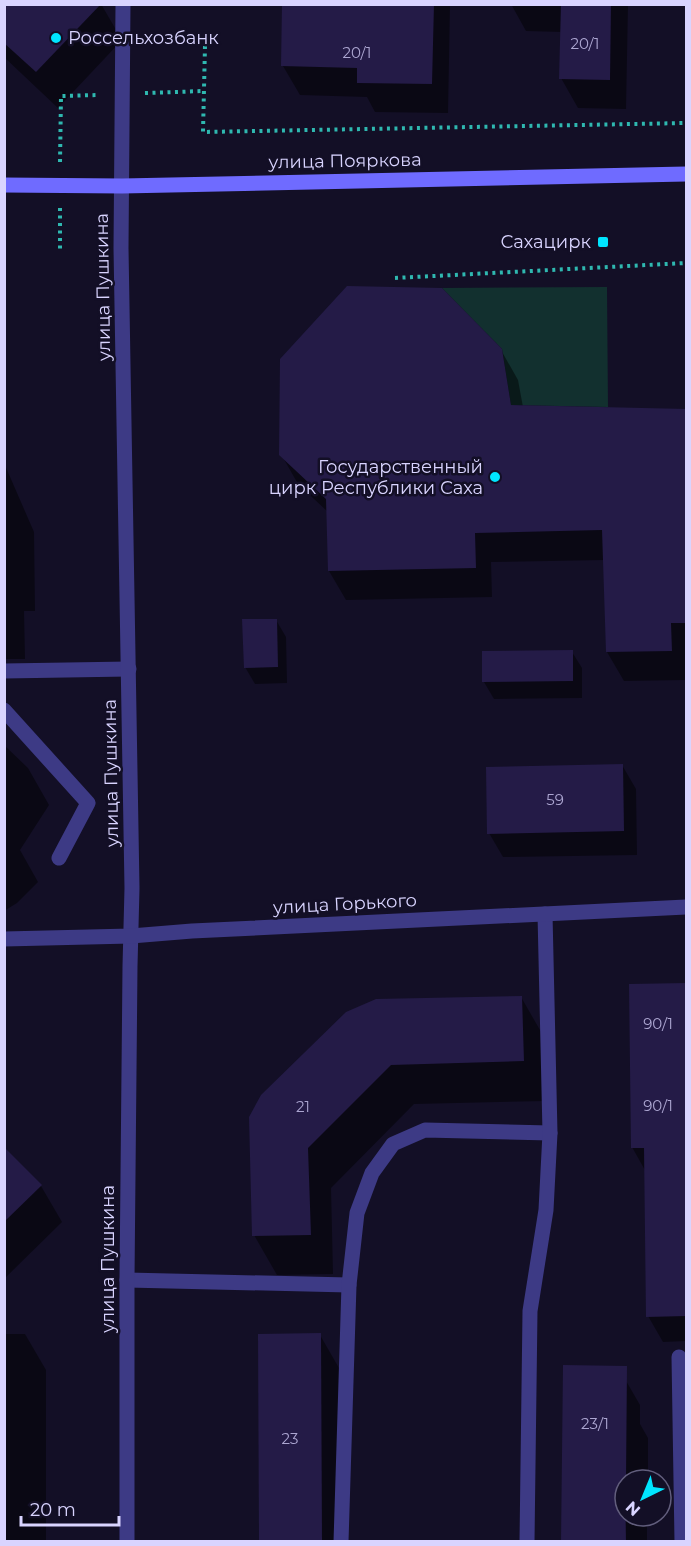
<svg xmlns="http://www.w3.org/2000/svg" width="691" height="1546" font-family="Montserrat,sans-serif">
  <rect width="100%" height="100%" fill="#130f26"/>
  <!-- green -->
  <polygon fill="#12302f" points="607,287 608,407 511,405 502,349 442,288"/>
  <!-- shadow -->
  <g fill="#0007">
    <polygon points="4,4 101,4 122,40 58,108 4,57"/>
    <polygon points="284,4 450,4 448,113 375,112 367,97 300,95 283,66"/>
    <polygon points="511,4 628,4 626,109 578,108 561,78 562,32 526,31"/>
    <polygon points="501,350 518,380 523,407 686,410 686,680 624,681 607,652 605,560 491,562 492,597 346,600 329,571 328,512 298,484 281,454"/>
    <polygon points="4,463 34,532 35,611 24,611 25,659 4,659"/>
    <polygon points="276,620 286,637 287,683 255,684 245,667"/>
    <polygon points="572,652 582,668 582,698 494,699 484,682"/>
    <polygon points="4,745 28,768 49,805 20,850 38,882 17,903 4,911"/>
    <polygon points="622,765 636,789 637,855 503,857 489,833"/>
    <polygon points="686,985 686,1341 663,1342 648,1316 646,1172 632,1147"/>
    <polygon points="521,997 544,1037 546,1101 414,1104 331,1188 333,1274 277,1275 254,1235 250,1117"/>
    <polygon points="4,1149 41,1186 62,1222 4,1279"/>
    <polygon points="4,1334 25,1334 46,1370 46,1542 4,1542"/>
    <polygon points="320,1335 343,1375 344,1542 260,1542"/>
    <polygon points="618,1367 640,1405 640,1424 648,1438 648,1480 625,1480 625,1516 647,1516 647,1542 563,1542"/>
  </g>
  <!-- building -->
  <g fill="#241b47">
    <polygon points="4,4 101,4 36,72 4,43"/>
    <polygon points="282,4 434,4 432,84 357,83 357,68 281,66"/>
    <polygon points="561,4 611,4 610,80 559,79"/>
    <polygon points="347,286 442,288 502,349 511,405 687,409 687,623 671,623 672,651 606,652 602,530 475,533 476,568 328,571 326,499 279,455 280,359"/>
    <polygon points="242,619 277,619 278,667 244,668"/>
    <polygon points="573,650 573,681 482,682 482,651"/>
    <polygon points="623,764 624,831 487,834 486,767"/>
    <polygon points="687,983 687,1316 646,1317 644,1148 631,1148 629,984"/>
    <polygon points="522,996 524,1061 391,1065 308,1148 311,1235 252,1236 249,1117 261,1095 346,1012 376,999"/>
    <polygon points="4,1147 42,1185 4,1222"/>
    <polygon points="321,1333 322,1542 259,1542 258,1334"/>
    <polygon points="563,1365 627,1366 626,1480 625,1480 626,1542 561,1542"/>
  </g>
  <g fill="none" stroke-linecap="round" stroke-linejoin="round">
    <!-- path -->
    <g stroke="#2fb8b0" stroke-width="4" stroke-dasharray="3 4.5" stroke-linecap="butt">
      <polyline points="205,46 203,132 686,123"/>
      <polyline points="145,93 204,91"/>
      <polyline points="60,162 61,96 98,95"/>
      <polyline points="60,208 60,249"/>
      <polyline points="395,278 686,263"/>
    </g>
    <!-- lane -->
    <g stroke="#3d3a85" stroke-width="15">
      <polyline points="4,671 129,669"/>
      <polyline points="4,710 88,803 59,858"/>
      <polyline points="127,1280 349,1285"/>
      <polyline points="679,1357 682,1542"/>
      <polyline points="341,1542 349,1285 357,1213 372,1173 393,1144 425,1130 550,1133"/>
      <polyline points="527,1542 530,1311 546,1210 550,1133 545,914"/>
    </g>
    <!-- street -->
    <g stroke="#3d3a85" stroke-width="15">
      <polyline points="123,4 121,248 132,888 130,966 127,1280 127,1542"/>
      <polyline points="4,939 131,936 192,931 686,907"/>
    </g>
    <!-- secondary -->
    <polyline stroke="#6f6bff" stroke-width="15" points="4,185 122,186 686,174"/>
  </g>
  <!-- markers -->
  <g fill="#00e5ff" stroke="#130f26" stroke-width="2">
    <circle cx="56" cy="38" r="6"/>
    <rect x="597" y="236" width="12" height="12" rx="3"/>
    <circle cx="495" cy="477" r="6"/>
  </g>
  <g text-anchor="middle" dominant-baseline="central" stroke-width="5" stroke-linejoin="round" paint-order="stroke">
    <!-- number labels -->
    <g font-size="15" fill="#aca6d1">
      <text x="585" y="43">20/1</text>
      <text x="357" y="52">20/1</text>
      <text x="555" y="799">59</text>
      <text x="658" y="1023">90/1</text>
      <text x="658" y="1105">90/1</text>
      <text x="303" y="1106">21</text>
      <text x="595" y="1423">23/1</text>
      <text x="290" y="1438">23</text>
    </g>
    <!-- poi labels -->
    <g font-size="18" fill="#d9d4ff" stroke="#130f26" text-anchor="end">
      <text x="68" y="38" text-anchor="start">Россельхозбанк</text>
      <text x="591" y="242">Сахацирк</text>
      <text x="483" y="467">Государственный<tspan x="483" dy="21">цирк Республики Саха</tspan></text>
    </g>
    <!-- street labels -->
    <g font-size="18" fill="#d9d4ff" stroke="#130f26">
      <text transform="translate(345 161) rotate(-1)">улица Пояркова</text>
      <text transform="translate(103 287) rotate(-91)">улица Пушкина</text>
      <text transform="translate(111 773) rotate(-91)">улица Пушкина</text>
      <text transform="translate(345 904) rotate(-3)">улица Горького</text>
      <text transform="translate(108 1259) rotate(-90)">улица Пушкина</text>
    </g>
  </g>
  <!-- border -->
  <rect width="691" height="1546" fill="none" stroke="#d9d4ff" stroke-width="12"/>
  <!-- north arrow -->
  <g transform="translate(643 1498) rotate(223)"><circle r="28" fill="#130f26" stroke="#625e7d" stroke-width="1.5"/>
  <path d="M0-4.5L10 22L0 15L-10 22Z" fill="#00e5ff"/>
  <text y="-9" font-size="16" font-weight="bold" text-anchor="middle" fill="#d9d4ff">N</text>
  </g>
  <!-- scale -->
  <path d="M21 1516v9h98v-9" fill="none" stroke="#d9d4ff" stroke-width="3"/>
  <text x="30" y="1516" font-size="18" fill="#d9d4ff" stroke="#130f26" stroke-width="4.5" paint-order="stroke">20 m</text>
</svg>
